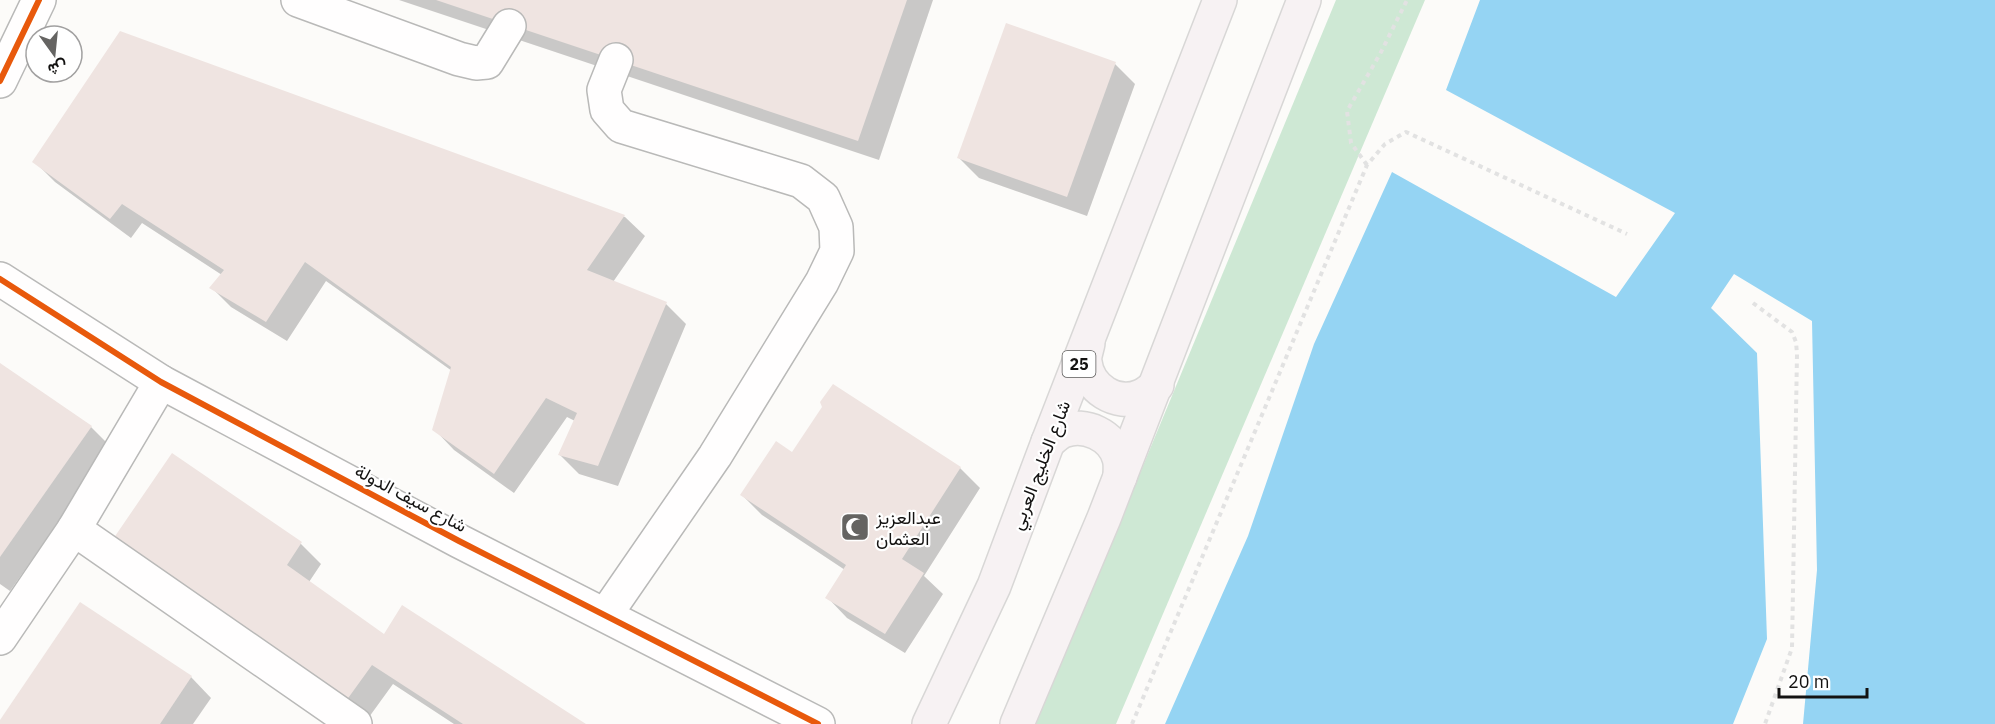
<svg xmlns="http://www.w3.org/2000/svg" width="1995" height="724" font-family="'IBM Plex Sans',Vazirmatn,sans-serif">
  <rect width="100%" height="100%" fill="#fcfbf9"/>
  <!-- green -->
  <polygon fill="#cee8d4" points="1336,0 1425,0 1116,724 1036,724"/>
  <!-- water -->
  <polygon fill="#95d4f3" points="1480,0 1995,0 1995,724 1803,724 1817,570 1812,321 1734,274 1711,308 1757,353 1767,639 1733,724 1165,724 1248,536 1314,344 1392,172 1616,297 1675,213 1446,90"/>
  <!-- shadow -->
  <g fill="#0003">
    <polygon points="399,0 933,0 879,160"/>
    <polygon points="120,33 625,217 645,236 613,282 666,304 686,324 618,486 579,474 559,454 575,421 567,417 514,493 454,450 434,429 452,371 326,281 287,341 231,307 211,287 222,275 142,223 131,238 55,182 34,161"/>
    <polygon points="1115,64 1135,84 1087,216 979,178 959,158"/>
    <polygon points="0,364 91,427 111,447 10,591 0,584"/>
    <polygon points="793,454 960,468 980,488 924,576 943,594 905,653 847,618 827,597 845,570 762,515 742,495"/>
    <polygon points="173,455 301,544 321,564 309,582 384,636 583,724 454,724 393,684 364,724"/>
    <polygon points="191,677 211,698 193,724 0,724"/>
  </g>
  <!-- building -->
  <g fill="#efe4e1">
    <polygon points="436,0 907,0 858,141"/>
    <polygon points="1006,23 1116,62 1067,197 957,158"/>
    <polygon points="120,31 625,215 587,270 667,302 598,466 558,455 577,413 546,398 494,474 432,430 451,367 305,262 266,322 209,288 224,270 122,204 110,219 32,162"/>
    <polygon points="0,363 92,426 0,557"/>
    <polygon points="833,384 961,467 902,559 924,573 885,634 825,598 846,565 740,495 776,441 792,452 822,407 820,402"/>
    <polygon points="172,453 302,542 287,565 384,634 402,605 586,724 463,724 372,665 341,708 109,545"/>
    <polygon points="80,602 192,676 160,724 0,724 0,720"/>
  </g>
  <g fill="none" stroke-linecap="round" stroke-linejoin="round">
    <!-- minor casing -->
    <g stroke="#b9b9b8" stroke-width="36">
      <g id="minor">
        <polyline points="298,0 459,59 476,63 487,62 509,26"/>
        <polyline points="0,81 39,0"/>
        <polyline points="0,279 161,382 459,541 818,724"/>
        <polyline points="74,529 161,382"/>
        <polyline points="606,614 715,456 822,282 837,251 836,227 823,198 801,181 621,126 607,110 604,90 616,60"/>
        <polyline points="0,638 74,529 355,724"/>
      </g>
    </g>
    <!-- major casing -->
    <g stroke="#d8d7d6" stroke-width="36">
      <g id="major">
        <path d="M1088,343C1087,349 1084,356 1085,362C1088,388 1116,407 1141,396C1146,394 1152,389 1157,385"/>
        <path d="M1048,442C1052,439 1058,433 1063,431C1085,422 1113,436 1119,458C1121,464 1120,471 1120,477"/>
        <polyline points="929,724 994,586 1048,442 1220,0"/>
        <polyline points="1017,724 1104,518 1304,0"/>
      </g>
    </g>
    <!-- path -->
    <g stroke="#e2e2e2" stroke-width="4" stroke-dasharray="4.5 4.5" stroke-linecap="butt">
      <polyline points="1367,165 1351,143 1347,111 1380,54 1407,0"/>
      <polyline points="1753,303 1792,332 1796,342 1797,354 1792,648 1765,724"/>
      <polyline points="1132,724 1367,165 1385,144 1406,132 1627,234"/>
    </g>
    <!-- minor -->
    <use href="#minor" stroke="#fffefe" stroke-width="33"/>
    <!-- major -->
    <use href="#major" stroke="#f7f2f3" stroke-width="33"/>
    <!-- cycleway casing -->
    <g stroke="#fff" stroke-width="10">
      <g id="cycleway">
        <polyline points="0,81 39,0"/>
        <polyline points="0,279 161,382 459,541 818,724"/>
      </g>
    </g>
    <!-- cycleway -->
    <use href="#cycleway" stroke="#e8590c" stroke-width="6"/>
  </g>
  <!-- icons -->
  <defs>
    <g id="mosque-square" transform="scale(1.5)"><rect x="-9" y="-9" width="18" height="18" rx="4" fill="#656462" stroke="#fff"/><path d="M3.5-4.9A6 6 0 1 0 3.5 4.9A5 5 0 1 1 3.5-4.9Z" fill="#fff"/></g>
  </defs>
  <g fill-rule="evenodd">
    <use href="#mosque-square" x="855" y="527"/>
  </g>
  <g text-anchor="middle" dominant-baseline="central" stroke-width="4.5" stroke-linejoin="round" paint-order="stroke">
    <!-- shield labels -->
    <rect fill="#fff" stroke="#5a5958" stroke-width="1.5" x="1062.5" y="351" width="33" height="26" rx="4.5"/>
    <g font-size="16" font-weight="bold" fill="#131211">
      <text x="1079" y="364">25</text>
    </g>
    <!-- street labels -->
    <g font-size="18" fill="#131211" stroke="#fff">
      <text transform="translate(1040 465) rotate(-69)">شارع الخليج العربي</text>
      <text transform="translate(411 498) rotate(28)">شارع سيف الدولة</text>
    </g>
    <!-- poi labels -->
    <g font-size="18" fill="#131211" stroke="#fff" text-anchor="start">
      <text x="876" y="517">عبدالعزيز<tspan x="876" dy="21">العثمان</tspan></text>
    </g>
  </g>
  <!-- north arrow -->
  <g transform="translate(54 54) rotate(165)"><circle r="28" fill="#ffffff" stroke="#a1a0a0" stroke-width="1.5"/>
  <path d="M0-4.5L10 22L0 15L-10 22Z" fill="#656462"/>
  <text y="-9" font-size="16" font-weight="bold" text-anchor="middle" fill="#131211">ش</text>
  </g>
  <!-- scale -->
  <path d="M1779 688v9h88v-9" fill="none" stroke="#131211" stroke-width="3"/>
  <text x="1788" y="688" font-size="18" fill="#131211" stroke="#ffffff" stroke-width="4.5" paint-order="stroke">20 m</text>
</svg>
